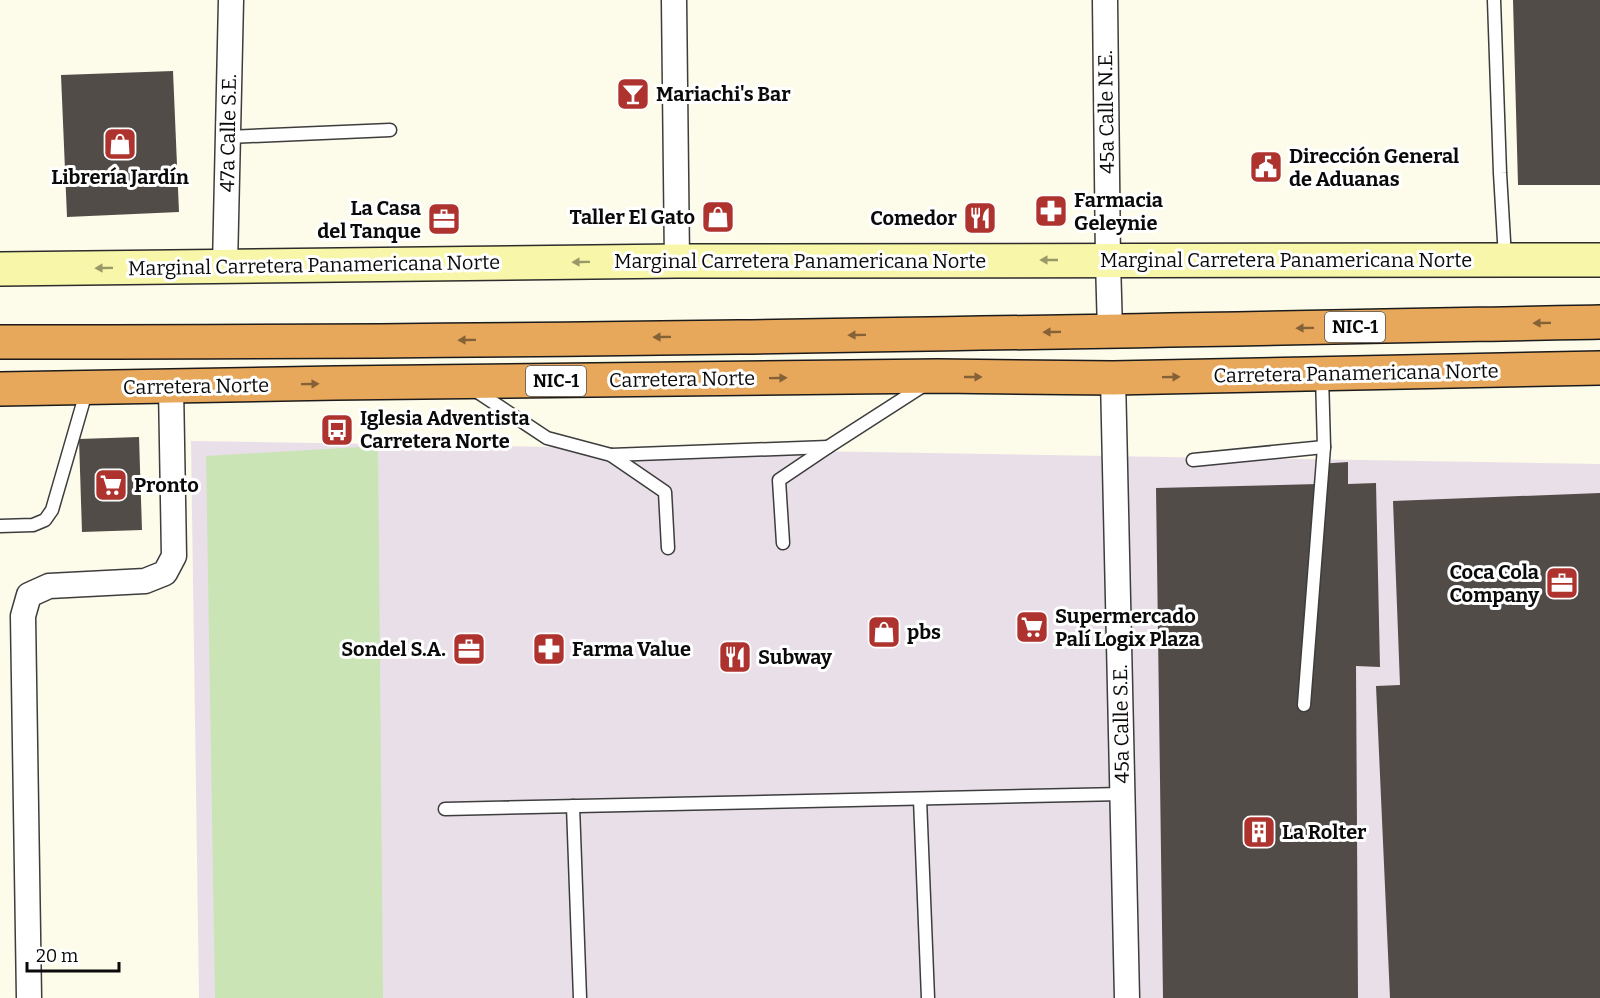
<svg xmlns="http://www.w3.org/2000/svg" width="1600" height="998" font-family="Bitter,serif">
  <rect width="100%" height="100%" fill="#fdfbe9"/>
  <!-- industrial -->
  <polygon fill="#e9dfe9" points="191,441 1600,464 1600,998 199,998"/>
  <!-- green -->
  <polygon fill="#cae4b6" points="378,446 383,998 215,998 206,456"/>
  <!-- building -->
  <g fill="#524c48">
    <polygon points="1513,0 1600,0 1600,185 1518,185"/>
    <polygon points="173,71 179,212 67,217 61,75"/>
    <polygon points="139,437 142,530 82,532 79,439"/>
    <polygon points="1348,462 1348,484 1376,483 1380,667 1356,666 1358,998 1163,998 1156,488 1318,484 1318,464"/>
    <polygon points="1600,493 1600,998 1390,998 1376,686 1400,685 1393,501"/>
  </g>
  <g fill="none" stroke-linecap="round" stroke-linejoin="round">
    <!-- lane casing -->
    <g stroke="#3d3d3d" stroke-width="15">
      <g id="lane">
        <polyline points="1494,0 1500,173 1505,258"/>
        <polyline points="228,137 390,130"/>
        <polyline points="473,389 547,438 611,455 665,492 668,548"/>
        <polyline points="611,455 828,447"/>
        <polyline points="1193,460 1324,447"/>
        <polyline points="0,526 33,525 45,520 52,510 87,389"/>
        <polyline points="783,543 779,480 828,447 926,384"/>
        <polyline points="1304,705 1324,447 1322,376"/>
        <polyline points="920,799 928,998"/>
        <polyline points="573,806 580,998"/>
        <polyline points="445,809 1122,794"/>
      </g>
    </g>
    <!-- street casing -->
    <g stroke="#3d3d3d" stroke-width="27">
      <g id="street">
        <polyline points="674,0 677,261"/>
        <polyline points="1105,0 1108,261 1110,331"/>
        <polyline points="225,266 231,0"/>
        <polyline points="1113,378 1127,998"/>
        <polyline points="29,998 23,616 29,595 49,586 145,581 165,573 174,556 171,387"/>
      </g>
    </g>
    <!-- secondary casing -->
    <g stroke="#2c2c2c" stroke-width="36">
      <polyline id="secondary" points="0,269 677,261 1600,260"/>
    </g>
    <!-- highway casing -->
    <g stroke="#1b1b1b" stroke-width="36">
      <g id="highway">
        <path d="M0,342C533,343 1067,332 1600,322"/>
        <polyline points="0,389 336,383 938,376 1113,378 1600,368"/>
      </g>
    </g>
    <!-- lane -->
    <use href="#lane" stroke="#fff" stroke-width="12"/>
    <!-- street -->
    <use href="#street" stroke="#fff" stroke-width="24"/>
    <!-- secondary -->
    <use href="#secondary" stroke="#f8f6a9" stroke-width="33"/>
    <!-- highway -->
    <use href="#highway" stroke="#e8a85c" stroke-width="33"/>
  </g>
  <!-- one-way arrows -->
  <defs><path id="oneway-solid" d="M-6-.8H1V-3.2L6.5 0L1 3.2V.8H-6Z" transform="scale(1.5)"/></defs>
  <g fill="#999869">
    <use href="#oneway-solid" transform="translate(1049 260) rotate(-180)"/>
    <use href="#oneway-solid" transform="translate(581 262) rotate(179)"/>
    <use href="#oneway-solid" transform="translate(104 268) rotate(179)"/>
  </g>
  <g fill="#846137">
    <use href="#oneway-solid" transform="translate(1542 323) rotate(179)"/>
    <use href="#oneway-solid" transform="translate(1305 328) rotate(179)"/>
    <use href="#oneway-solid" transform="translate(1052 332) rotate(179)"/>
    <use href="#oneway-solid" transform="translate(857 335) rotate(179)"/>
    <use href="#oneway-solid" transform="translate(662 337) rotate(179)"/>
    <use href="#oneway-solid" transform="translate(467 340) rotate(179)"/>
    <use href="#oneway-solid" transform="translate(973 377)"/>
    <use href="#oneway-solid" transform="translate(1171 377) rotate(-1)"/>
    <use href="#oneway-solid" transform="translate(778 378) rotate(-1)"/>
    <use href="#oneway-solid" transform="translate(310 384) rotate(-1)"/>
  </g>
  <!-- icons -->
  <defs>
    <g id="bar-square" transform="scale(1.725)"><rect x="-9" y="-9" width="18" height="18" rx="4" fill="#ae332e" stroke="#fff"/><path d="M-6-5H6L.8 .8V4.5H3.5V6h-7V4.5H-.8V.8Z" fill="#fff"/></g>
    <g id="shop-square" transform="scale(1.725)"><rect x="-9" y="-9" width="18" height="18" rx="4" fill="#ae332e" stroke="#fff"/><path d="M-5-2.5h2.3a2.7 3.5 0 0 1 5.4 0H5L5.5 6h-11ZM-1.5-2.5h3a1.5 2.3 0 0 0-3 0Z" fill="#fff"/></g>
    <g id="civic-square" transform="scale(1.725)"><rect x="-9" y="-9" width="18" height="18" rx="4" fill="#ae332e" stroke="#fff"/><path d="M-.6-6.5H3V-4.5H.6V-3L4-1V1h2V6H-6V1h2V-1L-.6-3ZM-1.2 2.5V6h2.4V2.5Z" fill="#fff"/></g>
    <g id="pharmacy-square" transform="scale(1.725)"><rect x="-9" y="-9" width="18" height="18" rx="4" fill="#ae332e" stroke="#fff"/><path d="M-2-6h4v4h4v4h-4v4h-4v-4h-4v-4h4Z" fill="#fff"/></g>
    <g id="restaurant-square" transform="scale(1.725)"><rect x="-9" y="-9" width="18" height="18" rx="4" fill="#ae332e" stroke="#fff"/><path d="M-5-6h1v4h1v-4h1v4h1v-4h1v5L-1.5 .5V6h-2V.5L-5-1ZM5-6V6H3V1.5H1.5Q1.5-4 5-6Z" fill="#fff"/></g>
    <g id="office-square" transform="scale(1.725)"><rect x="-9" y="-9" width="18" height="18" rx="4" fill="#ae332e" stroke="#fff"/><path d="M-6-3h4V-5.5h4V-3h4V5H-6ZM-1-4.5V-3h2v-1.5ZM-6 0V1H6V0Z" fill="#fff"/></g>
    <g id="bus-square" transform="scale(1.725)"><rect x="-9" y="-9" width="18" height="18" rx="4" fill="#ae332e" stroke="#fff"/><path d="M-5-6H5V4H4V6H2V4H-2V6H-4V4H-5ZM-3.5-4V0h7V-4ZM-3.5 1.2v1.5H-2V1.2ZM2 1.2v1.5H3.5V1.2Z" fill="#fff"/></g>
    <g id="supermarket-square" transform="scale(1.725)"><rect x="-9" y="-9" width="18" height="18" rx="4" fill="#ae332e" stroke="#fff"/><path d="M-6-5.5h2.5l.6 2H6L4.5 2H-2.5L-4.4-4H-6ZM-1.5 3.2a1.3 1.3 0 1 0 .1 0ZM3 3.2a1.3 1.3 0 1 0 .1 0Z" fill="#fff"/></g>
    <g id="building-square" transform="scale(1.725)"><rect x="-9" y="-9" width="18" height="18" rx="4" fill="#ae332e" stroke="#fff"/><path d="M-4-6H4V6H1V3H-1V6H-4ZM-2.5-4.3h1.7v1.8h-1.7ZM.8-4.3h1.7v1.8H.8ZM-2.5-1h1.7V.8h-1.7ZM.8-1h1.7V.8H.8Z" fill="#fff"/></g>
  </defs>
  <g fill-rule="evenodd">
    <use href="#bar-square" x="633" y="94"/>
    <use href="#shop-square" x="120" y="144"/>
    <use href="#civic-square" x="1266" y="167"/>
    <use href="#pharmacy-square" x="1051" y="211"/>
    <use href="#shop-square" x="718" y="217"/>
    <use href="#restaurant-square" x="980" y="218"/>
    <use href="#office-square" x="444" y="219"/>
    <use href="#bus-square" x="337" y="430"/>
    <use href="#supermarket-square" x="111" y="485"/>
    <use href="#office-square" x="1562" y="583"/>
    <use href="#supermarket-square" x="1032" y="627"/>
    <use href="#shop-square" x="884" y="632"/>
    <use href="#office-square" x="469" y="649"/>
    <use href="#pharmacy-square" x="549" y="649"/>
    <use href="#restaurant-square" x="735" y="657"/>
    <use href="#building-square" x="1259" y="832"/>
  </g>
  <g text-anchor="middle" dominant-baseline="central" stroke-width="6" stroke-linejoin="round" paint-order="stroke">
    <!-- shield labels -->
    <g fill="#fff" stroke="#545454" stroke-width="1.5">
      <rect x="1325" y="312" width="60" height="30" rx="4.5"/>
      <rect x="526" y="366" width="60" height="30" rx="4.5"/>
    </g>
    <g font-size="18" font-weight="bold" fill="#0a0a0a">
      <text x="1355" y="327">NIC-1</text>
      <text x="556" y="381">NIC-1</text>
    </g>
    <!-- poi labels -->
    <g font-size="20" font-weight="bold" fill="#0a0a0a" stroke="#fff" text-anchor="start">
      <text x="656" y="94">Mariachi's Bar</text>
      <text x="1289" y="156">Dirección General<tspan x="1289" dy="23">de Aduanas</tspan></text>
      <text x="120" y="177" text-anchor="middle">Librería Jardín</text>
      <text x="1074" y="200">Farmacia<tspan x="1074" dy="23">Geleynie</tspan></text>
      <text x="421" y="208" text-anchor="end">La Casa<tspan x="421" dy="23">del Tanque</tspan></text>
      <text x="695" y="217" text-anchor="end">Taller El Gato</text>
      <text x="957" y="218" text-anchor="end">Comedor</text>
      <text x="360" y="418">Iglesia Adventista<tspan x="360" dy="23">Carretera Norte</tspan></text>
      <text x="134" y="485">Pronto</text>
      <text x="1539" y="572" text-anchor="end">Coca Cola<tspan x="1539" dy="23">Company</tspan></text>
      <text x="1055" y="616">Supermercado<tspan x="1055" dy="23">Palí Logix Plaza</tspan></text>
      <text x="907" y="632">pbs</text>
      <text x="446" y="649" text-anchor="end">Sondel S.A.</text>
      <text x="572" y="649">Farma Value</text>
      <text x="758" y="657">Subway</text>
      <text x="1282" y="832">La Rolter</text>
    </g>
    <!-- street labels -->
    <g font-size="20" fill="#0a0a0a" stroke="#fff">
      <text transform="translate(1106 112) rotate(-91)">45a Calle N.E.</text>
      <text transform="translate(228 133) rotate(-89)">47a Calle S.E.</text>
      <text x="1286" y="260">Marginal Carretera Panamericana Norte</text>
      <text x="800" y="261">Marginal Carretera Panamericana Norte</text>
      <text transform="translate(314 265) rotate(-1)">Marginal Carretera Panamericana Norte</text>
      <text transform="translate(1356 373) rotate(-1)">Carretera Panamericana Norte</text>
      <text transform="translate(682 379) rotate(-1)">Carretera Norte</text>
      <text transform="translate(196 386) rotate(-1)">Carretera Norte</text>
      <text transform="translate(1121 724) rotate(-91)">45a Calle S.E.</text>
    </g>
  </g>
  <!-- scale -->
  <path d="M27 962v9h92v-9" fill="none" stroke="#0a0a0a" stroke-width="3"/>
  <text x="36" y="962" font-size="18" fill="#0a0a0a" stroke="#ffffff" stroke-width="4.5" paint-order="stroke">20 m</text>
</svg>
